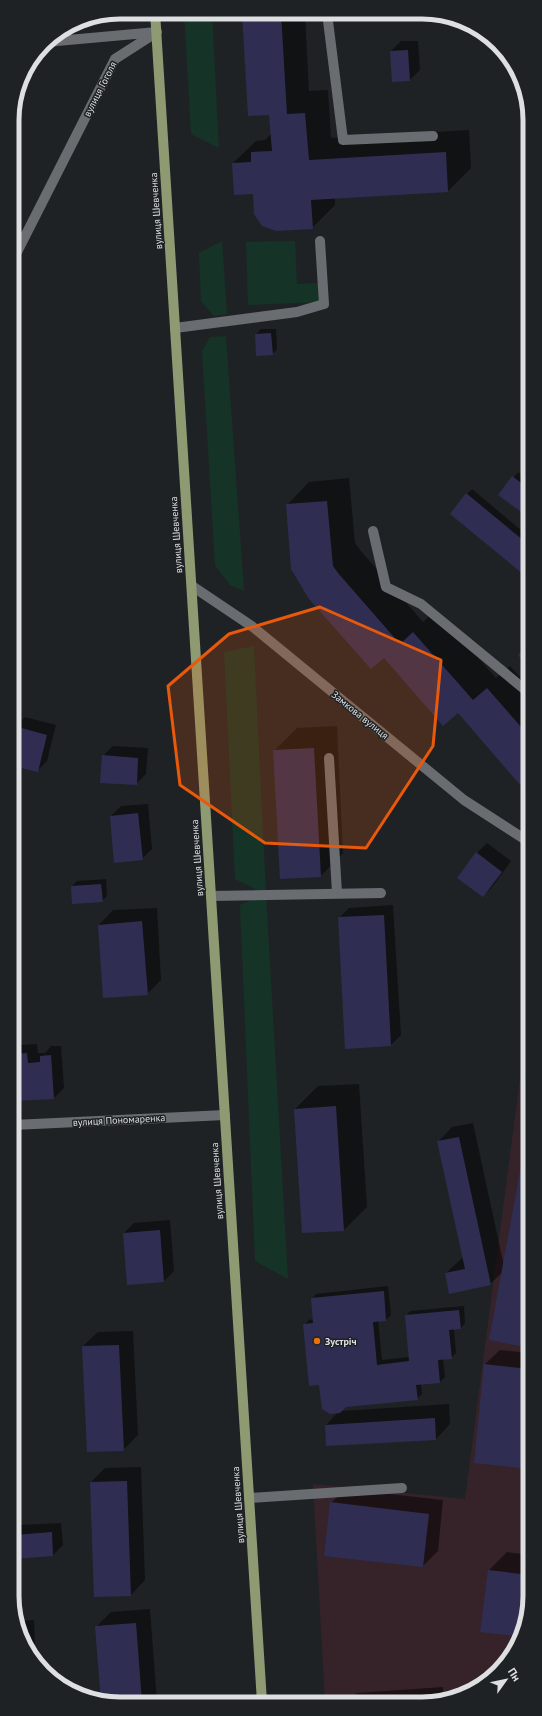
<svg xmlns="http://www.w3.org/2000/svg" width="542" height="1716" font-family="'PT Sans',sans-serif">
  <rect width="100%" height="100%" fill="#1f2225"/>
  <!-- industrial -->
  <polygon fill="#352329" points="523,1056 529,1057 530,1603 522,1637 503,1667 476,1690 443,1702 325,1702 313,1484 465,1499"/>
  <!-- green -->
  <g fill="#153427">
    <polygon points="184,12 212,13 219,148 191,134"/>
    <polygon points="222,241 227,314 214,316 201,301 199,253"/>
    <polygon points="295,241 297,284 318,283 319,302 248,305 246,242"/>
    <polygon points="226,336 244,591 230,585 215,565 202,351 210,337"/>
    <polygon points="254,646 266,894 288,1279 255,1261 240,905 265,894 235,879 224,652"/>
  </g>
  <!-- shadow -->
  <g fill="#0007">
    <polygon points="243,13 305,13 309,91 328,90 331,138 469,130 471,168 448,191 335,197 335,205 312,228 254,193 233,163 256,141 265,140 272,133 270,113 249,115"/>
    <polygon points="401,41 418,41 420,70 410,80 391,51"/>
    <polygon points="261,329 276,329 277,349 272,354 256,334"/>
    <polygon points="518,472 528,480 528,516 500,494"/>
    <polygon points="349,478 355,543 361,551 423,622 436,610 496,678 510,666 529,687 528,792 458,712 443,725 287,505 309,482"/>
    <polygon points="472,489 528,536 529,578 467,494"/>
    <polygon points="25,717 56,725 47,761 37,771 13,765 13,734 15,727"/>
    <polygon points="337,726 343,853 321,876 274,751 297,728"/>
    <polygon points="113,746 148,748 146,774 136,784 103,756"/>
    <polygon points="148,804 152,849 142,859 111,816 121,806"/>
    <polygon points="487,843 511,861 493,886 483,896 477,853"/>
    <polygon points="106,879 107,896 102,901 72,886 77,881"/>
    <polygon points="393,905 401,1035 391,1045 339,918 349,908"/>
    <polygon points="157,908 161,980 147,994 104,997 99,925 113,910"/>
    <polygon points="37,1044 38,1053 45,1053 51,1046 61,1046 64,1088 54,1098 13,1100 13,1052 21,1045"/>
    <polygon points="359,1084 367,1207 344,1230 295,1109 318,1086"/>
    <polygon points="473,1123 504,1266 524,1156 529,1150 529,1347 490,1340 503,1272 490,1284 446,1273 461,1259 463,1258 438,1142 452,1127"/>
    <polygon points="170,1220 174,1271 164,1281 127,1284 124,1233 134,1223"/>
    <polygon points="388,1286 391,1315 386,1320 378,1320 382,1360 410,1357 406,1316 410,1311 464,1306 465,1323 461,1328 454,1329 456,1353 451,1358 443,1358 445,1377 440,1382 421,1384 422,1394 417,1399 346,1406 341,1411 449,1404 450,1424 436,1439 326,1425 338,1412 320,1384 304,1325 309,1320 314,1319 312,1299 316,1294"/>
    <polygon points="133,1331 138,1435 123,1450 83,1346 98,1332"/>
    <polygon points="500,1350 529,1353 530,1468 485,1364"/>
    <polygon points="141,1467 145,1580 131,1595 91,1482 105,1468"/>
    <polygon points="345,1489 443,1500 438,1551 423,1566 331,1503"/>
    <polygon points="61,1523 63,1545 53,1555 14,1558 14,1531 19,1525"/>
    <polygon points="507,1552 530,1555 530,1603 489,1570"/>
    <polygon points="150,1609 157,1702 102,1702 96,1627 111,1612"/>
    <polygon points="34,1620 35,1645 31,1649 16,1621"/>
    <polygon points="39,1663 46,1663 47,1674 43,1672"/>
    <polygon points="443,1687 443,1702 348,1702 357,1693"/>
  </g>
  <!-- building -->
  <g fill="#2f2e52">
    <polygon points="242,13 281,13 287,114 305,113 309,160 446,152 448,192 311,200 313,229 276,231 262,226 254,214 253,194 234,195 232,163 251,162 251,152 272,151 269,115 248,116"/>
    <polygon points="89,18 90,21 75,22 79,20"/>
    <polygon points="408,50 410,81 392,82 390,51"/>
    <polygon points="271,333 273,355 256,356 255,334"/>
    <polygon points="512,476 528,488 528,517 498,495"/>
    <polygon points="466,493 529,545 529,579 450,514"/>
    <polygon points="327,501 333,566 338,573 400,644 413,632 473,700 487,688 529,736 528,794 458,713 443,726 384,658 371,669 309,599 291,569 286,504"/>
    <polygon points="526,648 529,651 529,668 518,655"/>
    <polygon points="14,726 47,735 38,772 13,766"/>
    <polygon points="314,748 321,877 280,879 273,750"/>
    <polygon points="102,755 138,758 137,785 100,783"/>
    <polygon points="138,813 143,860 114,863 110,816"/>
    <polygon points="476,852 502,872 483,897 457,878"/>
    <polygon points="101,884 103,902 72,904 71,886"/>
    <polygon points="384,915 391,1046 345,1049 338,917"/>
    <polygon points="142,921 148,995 103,998 98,925"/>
    <polygon points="27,1053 28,1063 40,1062 40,1056 51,1055 54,1099 13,1101 13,1054"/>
    <polygon points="336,1106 344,1231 302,1233 294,1109"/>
    <polygon points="459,1137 491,1285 449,1294 445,1273 465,1269 437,1141"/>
    <polygon points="523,1155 529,1157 529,1348 489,1340"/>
    <polygon points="160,1230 164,1282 127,1285 123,1233"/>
    <polygon points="384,1291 386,1321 373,1322 377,1365 409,1361 405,1315 459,1310 461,1329 449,1330 452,1359 438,1360 440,1383 416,1385 418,1400 346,1407 340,1413 330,1414 322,1409 319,1385 309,1386 303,1324 313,1323 311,1298"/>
    <polygon points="119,1345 124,1451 87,1452 82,1346"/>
    <polygon points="484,1364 529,1369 530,1469 474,1463"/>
    <polygon points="435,1418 436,1440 326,1446 325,1425"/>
    <polygon points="127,1481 131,1596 94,1597 90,1482"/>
    <polygon points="330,1502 429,1514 423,1567 324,1556"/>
    <polygon points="52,1532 53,1556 14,1559 14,1535"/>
    <polygon points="488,1570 530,1575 530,1603 522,1637 480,1632"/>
    <polygon points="136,1623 142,1702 101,1702 95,1626"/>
  </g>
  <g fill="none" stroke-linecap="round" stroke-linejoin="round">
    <!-- minor -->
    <g stroke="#696c70" stroke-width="10">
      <polyline points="327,13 343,140 433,136"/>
      <polyline points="12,262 115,59 157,32 46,42"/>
      <polyline points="175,328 297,312 324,304 320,241"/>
      <polyline points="373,531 386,587 421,604 529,693"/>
      <polyline points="192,586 253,627 464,800 529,842"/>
      <polyline points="329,758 337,893"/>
      <polyline points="211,896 381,893"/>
      <polyline points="13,1125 225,1115"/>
      <polyline points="249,1498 402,1488"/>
    </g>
    <!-- major -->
    <polyline stroke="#8d9a72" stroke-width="10" points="155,12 262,1702"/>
  </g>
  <!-- marked area -->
  <path fill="#e8590c" fill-opacity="0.2" stroke="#e8590c" stroke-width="3" stroke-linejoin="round" d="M320,607L441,660L433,746L366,848L265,843L180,785L168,686L229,634Z"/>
  <!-- markers -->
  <circle fill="#e8710a" stroke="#1f2225" stroke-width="1.5" cx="317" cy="1341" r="4"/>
  <g text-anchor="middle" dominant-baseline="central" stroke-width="3" stroke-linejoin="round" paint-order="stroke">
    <!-- street labels -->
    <g font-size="10" fill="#dddfe1" stroke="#1f2225">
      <text transform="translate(100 89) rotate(-63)">вулиця Гоголя</text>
      <text transform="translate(156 211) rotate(-94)">вулиця Шевченка</text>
      <text transform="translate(176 535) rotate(-94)">вулиця Шевченка</text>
      <text transform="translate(360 715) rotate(39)">Замкова вулиця</text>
      <text transform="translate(197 858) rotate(-94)">вулиця Шевченка</text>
      <text transform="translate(119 1120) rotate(-3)">вулиця Пономаренка</text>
      <text transform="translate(217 1181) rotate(-94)">вулиця Шевченка</text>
      <text transform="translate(238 1505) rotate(-94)">вулиця Шевченка</text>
    </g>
    <!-- poi labels -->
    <g font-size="10" font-weight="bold" fill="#dddfe1" stroke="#1f2225" text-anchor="start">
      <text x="325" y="1341">Зустріч</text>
    </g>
  </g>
  <!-- crop -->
  <path d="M0 0H542V1716H0ZM120 19H422A101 101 0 0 1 523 120V1596A101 101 0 0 1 422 1697H120A101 101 0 0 1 19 1596V120A101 101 0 0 1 120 19Z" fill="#1f2225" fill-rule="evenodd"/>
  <path fill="none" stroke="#dddfe1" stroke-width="5" d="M120 19H422A101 101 0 0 1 523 120V1596A101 101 0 0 1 422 1697H120A101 101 0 0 1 19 1596V120A101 101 0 0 1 120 19Z"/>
  <!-- north arrow -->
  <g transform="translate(506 1680) rotate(57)" stroke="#1f2225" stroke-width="3" paint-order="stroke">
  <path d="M0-3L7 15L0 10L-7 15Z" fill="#dddfe1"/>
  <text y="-6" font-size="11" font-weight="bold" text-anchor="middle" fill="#dddfe1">Пн</text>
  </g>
</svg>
